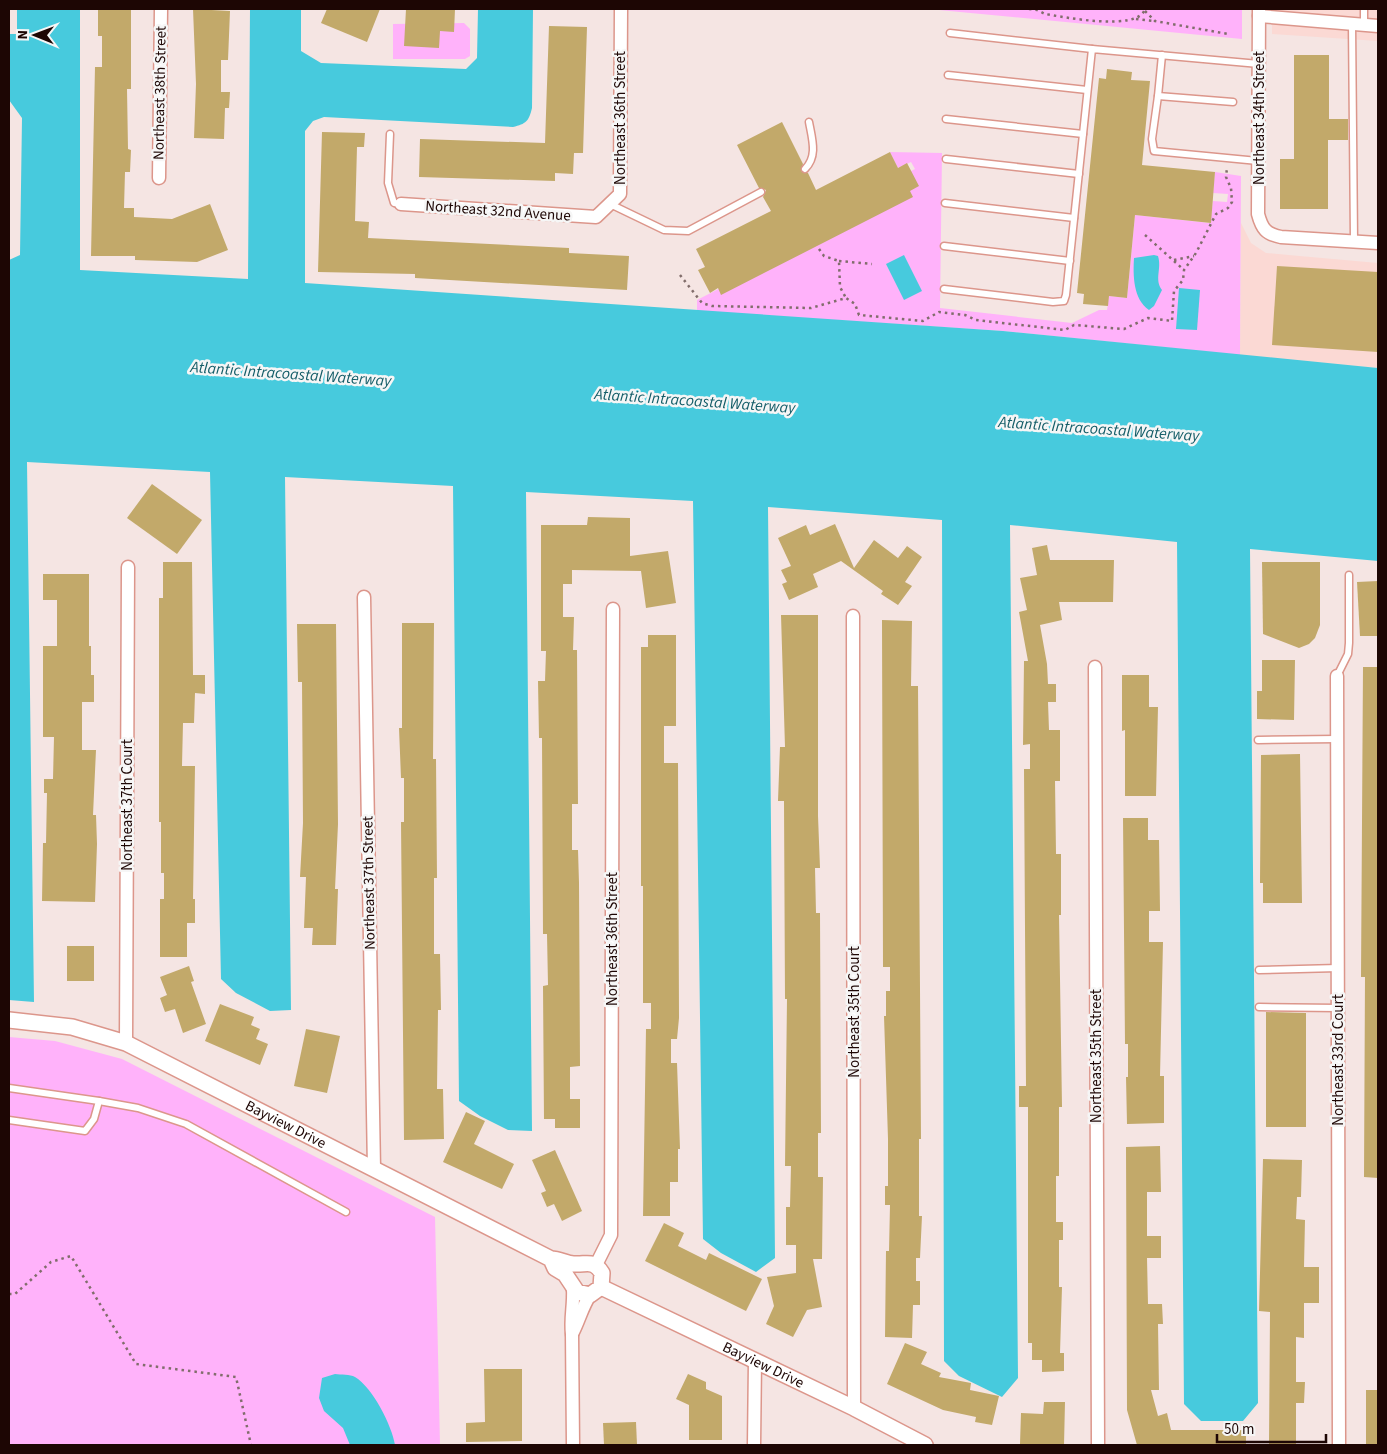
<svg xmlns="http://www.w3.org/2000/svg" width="1387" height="1454" font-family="'Source Sans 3',sans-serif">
  <rect width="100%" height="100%" fill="#f5e5e3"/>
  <!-- built -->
  <g fill="#fbd9d4">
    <polygon points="1272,9 1378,9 1378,41 1272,34"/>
    <polygon points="1241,223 1251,243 1266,253 1378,263 1378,368 1240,355"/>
  </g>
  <!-- green -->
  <g fill="#ffb2fa">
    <polygon points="939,9 1242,9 1242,39 939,10"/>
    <polygon points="464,23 470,29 470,56 465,59 393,59 393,24"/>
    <polygon points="890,152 942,153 940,308 1072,323 1099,310 1107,310 1109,296 1127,298 1135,215 1210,223 1213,201 1227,202 1228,194 1213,193 1215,172 1241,176 1240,355 1003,331 697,311 697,300 910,191 911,171 915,169 911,162 898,168"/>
    <polygon points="9,1037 55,1041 122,1059 435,1217 440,1445 9,1445"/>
  </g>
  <!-- water -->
  <g fill="#47cadd">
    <path d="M17,9H80V270L248,279L250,9H301V51L321,63L466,69L477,58L478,9H533L532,108C529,121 526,124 513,127L324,117L313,121L305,131V283L1003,331L1378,368V561L1250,549L1258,1403L1243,1421H1201L1184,1404L1177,542L1010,525L1018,1378L1002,1397L959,1376L944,1361L942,520L768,507L775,1258L756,1272L721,1253L703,1239L693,501L526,492L532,1131L508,1130L480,1116L459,1101L453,486L285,477L291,1010L270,1011L236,993L221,979L210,472L27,462L34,1002L9,1000V260L20,255L22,118L9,100V34H17Z"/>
    <polygon points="904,255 922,291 904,300 886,264"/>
    <path d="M1154,255L1158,256C1162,269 1154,279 1162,290L1154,306L1149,310C1133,299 1133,275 1134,258Z"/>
    <polygon points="1179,288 1200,290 1197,330 1176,329"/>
    <path d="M335,1374C341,1375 350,1374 355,1377C373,1388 392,1426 395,1445H350L343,1428L324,1411L319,1398L322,1378Z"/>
  </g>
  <!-- building -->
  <g fill="#c2a96a">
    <polygon points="98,9 131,9 131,89 127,89 128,149 131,150 130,172 125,172 124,208 134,208 134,217 172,219 210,204 228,250 197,262 135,260 135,256 91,256 95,67 102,67 102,36 98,36"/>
    <polygon points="193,9 230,11 228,60 221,60 221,92 230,92 229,108 225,108 224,139 194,138 196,84"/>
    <polygon points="327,9 380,9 367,42 321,23"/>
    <polygon points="406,9 455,9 454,32 440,31 439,48 404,46"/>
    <polygon points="549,26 587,27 583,153 574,153 573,174 555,173 555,181 419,177 420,139 545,143"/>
    <polygon points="1294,55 1329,55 1329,119 1348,119 1348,140 1328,140 1328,209 1280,209 1280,159 1294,159"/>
    <polygon points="1107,69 1132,72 1131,80 1150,81 1142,165 1215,172 1211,223 1135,215 1127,298 1109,296 1108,306 1083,304 1084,294 1077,293 1099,78 1106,79"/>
    <polygon points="782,122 803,164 801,171 808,173 816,190 890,152 898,168 907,163 919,186 910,191 913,197 721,295 718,288 710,293 698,270 705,267 696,249 771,211 763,197 766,190 759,188 737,145"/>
    <polygon points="322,132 365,133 364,147 357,147 355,221 369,222 368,238 569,248 569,253 629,256 627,290 415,278 415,274 318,272"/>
    <polygon points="1277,266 1378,272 1378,352 1272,345"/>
    <polygon points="152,484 202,520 177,554 127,518"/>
    <polygon points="588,517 630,518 630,556 668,551 676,603 646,608 641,571 572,570 572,584 563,584 563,617 574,617 573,650 577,650 578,804 572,804 572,850 578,850 579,883 580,1066 570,1067 570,1099 580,1099 580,1128 555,1128 555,1119 544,1119 543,986 548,985 547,934 543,934 542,738 539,738 538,681 545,681 546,651 541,651 541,525 587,525"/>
    <polygon points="835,524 854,568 874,540 898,558 907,546 922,557 905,582 912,586 898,605 881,594 883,591 841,561 813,574 818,587 789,600 782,584 787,582 781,570 791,566 778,538 806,525 810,535"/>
    <polygon points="1047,545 1050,560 1114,560 1113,602 1059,602 1062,620 1040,625 1047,664 1048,684 1056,684 1056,702 1048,702 1049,730 1060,730 1060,781 1055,781 1056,854 1061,854 1061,915 1059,915 1062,1107 1059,1107 1059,1176 1056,1176 1056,1222 1063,1222 1063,1240 1059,1240 1059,1287 1062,1287 1060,1353 1064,1353 1064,1371 1042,1372 1042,1360 1032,1360 1032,1343 1028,1343 1028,1107 1019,1107 1019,1086 1026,1086 1024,769 1030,769 1030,744 1023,745 1024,661 1028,661 1019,612 1027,610 1020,578 1037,575 1032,548"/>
    <polygon points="163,562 192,562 193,675 205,675 205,694 195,693 194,723 183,723 182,766 195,766 193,899 195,899 195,923 187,923 187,957 160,957 160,899 164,899 164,873 161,873 161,822 159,822 159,598 163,598"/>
    <polygon points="1262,562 1320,562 1320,625 1315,638 1309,644 1299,648 1263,634"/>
    <polygon points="43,574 89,574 89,646 91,646 91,675 94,675 94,702 82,702 82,750 96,750 93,815 96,815 97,844 95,902 42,901 43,843 46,843 47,793 44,793 44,779 53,779 54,737 43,737 43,646 57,646 57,600 43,600"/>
    <polygon points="1378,581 1378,636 1360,636 1357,582"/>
    <polygon points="781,615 818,615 818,816 820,868 815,868 816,913 820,913 821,1133 818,1133 818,1177 823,1177 822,1259 813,1259 822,1307 807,1310 793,1337 766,1324 774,1306 767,1277 796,1273 796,1245 786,1245 786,1207 790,1207 791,1166 785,1166 787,999 785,999 784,801 778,801 780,747 785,747"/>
    <polygon points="882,620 912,621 911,686 918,686 921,1139 919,1139 919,1216 922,1216 920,1258 916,1258 916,1281 920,1281 920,1305 913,1305 912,1338 885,1337 886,1251 889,1251 890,1205 885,1205 885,1186 888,1186 888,1139 884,1016 886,1016 886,991 890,991 890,967 883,967"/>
    <polygon points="402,623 434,623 433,759 436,759 437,878 434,878 434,954 440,954 441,1010 438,1010 437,1089 443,1089 444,1139 404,1140 401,822 404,822 404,778 401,778 399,728 402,728"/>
    <polygon points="297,624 336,624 338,824 335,889 338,889 336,945 312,945 313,928 304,928 306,877 300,877 303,823 302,682 298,682"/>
    <polygon points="648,635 676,635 676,726 664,726 664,763 678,763 679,1018 677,1039 671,1039 671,1063 677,1063 680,1149 678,1149 678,1182 670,1182 670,1216 643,1216 646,1029 651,1029 651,1003 643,1003 643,886 641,886 641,647 648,647"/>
    <polygon points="1262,660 1295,660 1294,720 1257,719 1257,691 1262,691"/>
    <polygon points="1363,667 1378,667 1378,1178 1364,1177 1365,977 1361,977"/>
    <polygon points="1122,675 1149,675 1149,707 1158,707 1156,796 1125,796 1125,730 1122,731"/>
    <polygon points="1300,754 1302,903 1263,903 1263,883 1260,883 1261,755"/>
    <polygon points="1123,818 1148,818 1148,840 1159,840 1160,911 1149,911 1149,942 1163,942 1160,1076 1164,1076 1164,1123 1127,1124 1126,1077 1128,1077 1128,1044 1125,1044"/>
    <rect x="67" y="946" width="27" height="35"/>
    <polygon points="189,966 194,981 191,982 206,1024 183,1033 175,1009 165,1012 160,998 167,995 160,977"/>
    <polygon points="220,1004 254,1017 251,1025 260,1029 256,1039 268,1044 260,1065 205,1041"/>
    <polygon points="1266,1012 1306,1013 1306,1127 1266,1127"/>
    <polygon points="306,1029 340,1036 327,1093 294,1086"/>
    <polygon points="466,1112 485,1121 474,1144 514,1164 502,1189 443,1162"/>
    <polygon points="1160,1146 1161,1192 1147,1192 1147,1236 1161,1236 1161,1258 1147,1258 1148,1304 1162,1304 1163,1324 1158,1324 1159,1390 1151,1390 1158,1416 1167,1413 1171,1430 1246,1430 1246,1445 1137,1445 1127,1410 1126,1147"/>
    <polygon points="555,1150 582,1211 562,1221 554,1204 547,1207 541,1193 546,1191 532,1160"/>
    <polygon points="1263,1159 1302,1160 1301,1197 1297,1197 1296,1219 1305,1220 1304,1267 1319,1267 1319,1303 1304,1303 1304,1338 1296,1337 1296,1382 1305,1382 1304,1403 1296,1403 1296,1445 1269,1445 1270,1312 1259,1311"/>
    <polygon points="664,1223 684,1233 678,1246 706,1260 709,1253 762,1279 746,1311 645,1261"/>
    <polygon points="905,1343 927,1352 921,1364 941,1373 939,1377 971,1383 970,1390 999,1396 992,1425 975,1422 976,1417 943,1410 887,1384"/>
    <polygon points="484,1369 522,1369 522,1441 466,1442 466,1423 485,1422"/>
    <polygon points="688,1374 706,1382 706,1389 722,1396 722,1440 689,1440 689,1405 676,1399"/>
    <rect x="1366" y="1390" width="12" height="55"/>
    <polygon points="1044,1402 1065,1402 1064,1445 1020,1444 1021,1413 1043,1414"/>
    <polygon points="636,1422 637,1445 604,1445 603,1423"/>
  </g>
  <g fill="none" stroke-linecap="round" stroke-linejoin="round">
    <!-- service casing -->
    <g stroke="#dc968b" stroke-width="9">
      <g id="service">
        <polyline points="1352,24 1354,241"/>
        <polyline points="1364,25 1364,9"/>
        <polyline points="950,33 1092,49"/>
        <polyline points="1162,55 1158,96 1233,102"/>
        <polyline points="948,75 1087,90"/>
        <polyline points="1158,96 1152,139 1154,151 1258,161"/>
        <polyline points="946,119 1083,134"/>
        <polyline points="390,134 388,183 394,203 401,204"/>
        <polyline points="946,159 1079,174"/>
        <path d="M805,169C818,156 812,139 809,122"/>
        <polyline points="945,203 1074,218"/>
        <polyline points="610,204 664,230 688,231 761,192"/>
        <polyline points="944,246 1070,261"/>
        <polyline points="944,289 1053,302 1064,301 1066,295 1092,49 1259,64"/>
        <polyline points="1337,676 1348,654 1349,643 1349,575"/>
        <polyline points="1258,740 1337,739"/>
        <polyline points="1259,970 1338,968"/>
        <polyline points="1259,1007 1338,1008"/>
        <polyline points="9,1088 99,1101"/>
        <polyline points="9,1120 85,1131 94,1119 99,1101 138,1108 186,1124 346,1212"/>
      </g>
    </g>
    <!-- minor casing -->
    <g stroke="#dc968b" stroke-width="15">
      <g id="minor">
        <path d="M1259,9L1258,214C1262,229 1266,234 1281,237L1378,243"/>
        <polyline points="1259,16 1378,26"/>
        <polyline points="159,178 161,9"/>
        <polyline points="401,204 596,217 620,194 621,9"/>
        <polyline points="364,597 374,1169"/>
        <polyline points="853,616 854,1408"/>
        <polyline points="1095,667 1098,1445"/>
        <polyline points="1337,676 1339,1445"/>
        <polyline points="126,1043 128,567"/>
        <polyline points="596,1265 611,1235 613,609"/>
        <path d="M572,1334C579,1321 582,1307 590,1295"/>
        <path d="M573,1445L572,1334C570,1319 574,1305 573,1289"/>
        <polyline points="754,1445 755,1360"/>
      </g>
    </g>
    <!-- tertiary casing -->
    <g stroke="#dc968b" stroke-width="18">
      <g id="tertiary">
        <path id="s1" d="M9,1020L72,1027L126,1043L551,1259C560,1259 566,1264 574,1264C587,1265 593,1259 602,1273L601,1287L590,1295L577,1292L565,1274L555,1268L551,1259"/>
        <path id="s2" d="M601,1287L854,1408L925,1445"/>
      </g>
    </g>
    <!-- path -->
    <g stroke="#816d6b" stroke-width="2.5" stroke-dasharray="2.5 4" stroke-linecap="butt">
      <path d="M1029,9L1037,10L1045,14C1064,17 1138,32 1145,9"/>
      <polyline points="1145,11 1155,21 1228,34"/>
      <polyline points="1136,19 1153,21"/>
      <polyline points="1145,235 1184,270"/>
      <polyline points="819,249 824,256 839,261 840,287 846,298"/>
      <polyline points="1174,260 1194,256"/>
      <polyline points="839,261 872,264"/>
      <polyline points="680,275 702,303 712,306 811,308 846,298 855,304 859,315 923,321 939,312 965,315 976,320 1065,330 1074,325 1124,329 1148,318 1172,321 1174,291 1183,280 1184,270 1196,253 1216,214 1228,208 1232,202 1231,188 1226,177 1227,168"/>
      <polyline points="9,1294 15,1294 51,1262 71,1256 136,1364 236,1377 251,1445"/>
    </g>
    <!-- service -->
    <use href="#service" stroke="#fff" stroke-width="6"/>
    <!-- minor -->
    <use href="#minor" stroke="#fff" stroke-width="12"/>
    <!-- tertiary -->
    <use href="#tertiary" stroke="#fff" stroke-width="15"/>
  </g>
  <g text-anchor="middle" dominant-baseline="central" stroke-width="5" stroke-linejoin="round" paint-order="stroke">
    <!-- street labels -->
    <g font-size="15" fill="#1d0604" stroke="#f6f6f6">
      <text transform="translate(160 93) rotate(-89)">Northeast 38th Street</text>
      <text transform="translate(620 118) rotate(-90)">Northeast 36th Street</text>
      <text transform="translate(1259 118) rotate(-90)">Northeast 34th Street</text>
      <text transform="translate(498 211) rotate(4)">Northeast 32nd Avenue</text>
      <text transform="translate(127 805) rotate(-90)">Northeast 37th Court</text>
      <text transform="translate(369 883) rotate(-91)">Northeast 37th Street</text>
      <text transform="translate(612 939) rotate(-90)">Northeast 36th Street</text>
      <text transform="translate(854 1012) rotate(-90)">Northeast 35th Court</text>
      <text transform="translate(1096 1056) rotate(-90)">Northeast 35th Street</text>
      <text transform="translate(1338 1060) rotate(-90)">Northeast 33rd Court</text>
      <text stroke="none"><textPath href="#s1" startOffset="299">Bayview Drive</textPath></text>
      <text stroke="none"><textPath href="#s2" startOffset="180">Bayview Drive</textPath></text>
    </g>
    <!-- water labels -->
    <g font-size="16" font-style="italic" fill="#145d68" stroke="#f6f6f6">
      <text transform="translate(291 374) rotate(4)">Atlantic Intracoastal Waterway</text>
      <text transform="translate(695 401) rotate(4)">Atlantic Intracoastal Waterway</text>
      <text transform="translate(1099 429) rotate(4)">Atlantic Intracoastal Waterway</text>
    </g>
  </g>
  <!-- border -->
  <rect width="1387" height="1454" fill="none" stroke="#1d0604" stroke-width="20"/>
  <!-- north arrow -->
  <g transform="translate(35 35) rotate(271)" stroke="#f6f6f6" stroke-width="4" paint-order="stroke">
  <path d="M0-4L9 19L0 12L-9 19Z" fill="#1d0604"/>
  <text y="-8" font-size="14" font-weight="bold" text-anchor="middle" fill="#1d0604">N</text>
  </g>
  <!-- scale -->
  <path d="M1217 1434v8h109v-8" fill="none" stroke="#1d0604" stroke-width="2.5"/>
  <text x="1224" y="1434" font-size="15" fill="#1d0604" stroke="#f6f6f6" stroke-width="4" paint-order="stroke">50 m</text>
</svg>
